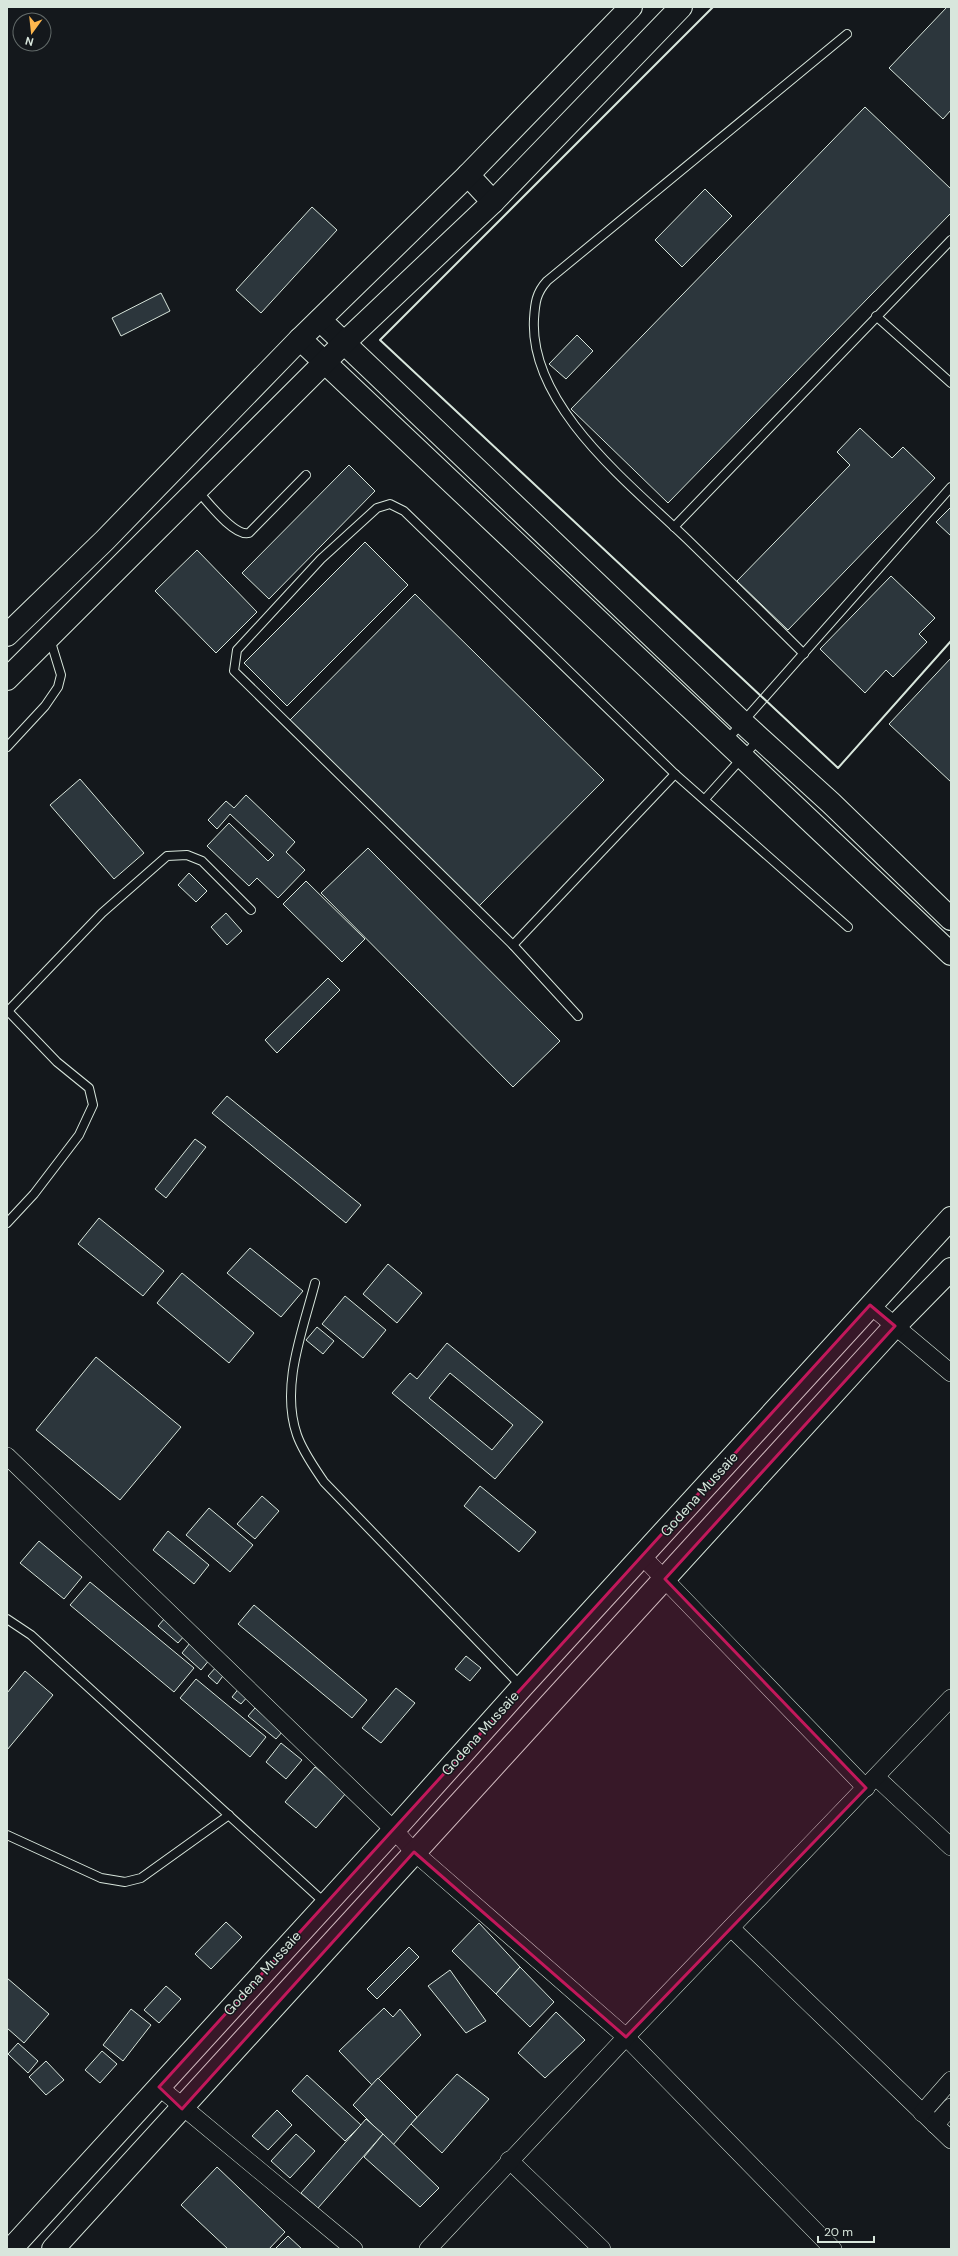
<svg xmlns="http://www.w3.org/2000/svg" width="958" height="2256" font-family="'DM Sans',sans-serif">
  <rect width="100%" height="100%" fill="#14181c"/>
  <!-- building -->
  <g fill="#2c363c" stroke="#d8e6dc" fill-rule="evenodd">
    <polygon points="947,7 951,7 951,110 943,119 889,68"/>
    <polygon points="865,107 951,189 951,213 668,503 571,409"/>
    <polygon points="705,189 732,216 682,267 655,240"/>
    <polygon points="312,207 337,230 261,313 236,290"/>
    <polygon points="161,293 170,311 121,336 112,318"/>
    <polygon points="577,335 593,351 566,379 549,364"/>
    <polygon points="860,428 892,458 903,447 935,478 788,630 737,581 850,465 837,452"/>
    <polygon points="349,465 375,491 269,599 242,573"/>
    <polygon points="951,507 951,536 936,522"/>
    <polygon points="365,542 408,585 287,706 244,663"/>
    <polygon points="197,550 257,612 216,653 155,591"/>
    <polygon points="891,576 935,618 919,634 927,642 893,677 886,670 865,693 820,649"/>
    <polygon points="415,594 604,780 479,906 290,720"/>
    <polygon points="951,658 951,782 889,724"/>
    <polygon points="80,779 144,853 114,879 50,805"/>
    <polygon points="246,795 295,842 286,852 305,870 278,898 257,878 249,886 207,846 229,823 268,861 274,855 230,814 217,829 208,820 226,801 234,808"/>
    <polygon points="368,848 560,1041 513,1087 321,893"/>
    <polygon points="189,873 207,891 196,902 178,885"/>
    <polygon points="306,881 365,939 342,962 283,904"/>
    <polygon points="226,913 242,931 227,945 211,927"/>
    <polygon points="328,978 340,990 277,1053 265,1040"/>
    <polygon points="227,1096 361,1205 346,1223 212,1113"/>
    <polygon points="195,1139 206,1147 166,1198 155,1189"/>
    <polygon points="99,1218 164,1271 143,1296 78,1244"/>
    <polygon points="250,1248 303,1291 281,1317 227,1273"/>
    <polygon points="388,1264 422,1293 397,1323 363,1294"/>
    <polygon points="182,1273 254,1333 229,1363 157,1303"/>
    <polygon points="345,1296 386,1330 363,1358 322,1324"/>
    <polygon points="317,1327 334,1341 323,1354 306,1340"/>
    <path d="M447,1343L543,1422L495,1479L392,1393L410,1373L417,1379ZM450,1373L513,1425L492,1450L429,1398Z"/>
    <polygon points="96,1357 181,1427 120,1500 36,1430"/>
    <polygon points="480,1486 536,1532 519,1552 464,1506"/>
    <polygon points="262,1496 279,1511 255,1539 237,1524"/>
    <polygon points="209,1508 253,1545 230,1572 186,1535"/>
    <polygon points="168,1531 209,1565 194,1584 153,1550"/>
    <polygon points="39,1541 82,1577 64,1599 20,1563"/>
    <polygon points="90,1582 194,1668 174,1692 70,1605"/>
    <polygon points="254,1605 367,1700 352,1718 238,1624"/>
    <polygon points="165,1618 185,1635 178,1643 158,1626"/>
    <polygon points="190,1643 210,1659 201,1670 182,1653"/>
    <polygon points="466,1656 481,1668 470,1681 455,1669"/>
    <polygon points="217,1666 225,1673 217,1684 208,1676"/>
    <polygon points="25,1671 53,1695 7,1750 7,1693"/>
    <polygon points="196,1679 266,1737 250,1757 180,1698"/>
    <polygon points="240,1687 249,1695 241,1704 232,1697"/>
    <polygon points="396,1688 415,1703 381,1743 362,1728"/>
    <polygon points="255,1708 283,1731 276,1739 248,1716"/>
    <polygon points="281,1743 302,1760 286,1779 266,1762"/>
    <polygon points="315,1767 346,1793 316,1828 285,1802"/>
    <polygon points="226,1922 242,1937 211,1969 195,1954"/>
    <polygon points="479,1923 520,1967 496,1994 452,1951"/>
    <polygon points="409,1947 419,1957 377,1999 367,1989"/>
    <polygon points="520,1967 554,2002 530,2027 496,1994"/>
    <polygon points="450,1970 486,2021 466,2033 428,1986"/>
    <polygon points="7,1978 49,2014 24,2043 7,2028"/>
    <polygon points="166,1986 181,1999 159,2023 144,2010"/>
    <polygon points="384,2008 393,2017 400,2009 421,2035 372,2085 339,2051"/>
    <polygon points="131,2009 151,2025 123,2061 103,2045"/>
    <polygon points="556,2012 585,2040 545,2078 518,2053"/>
    <polygon points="18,2043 38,2061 28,2073 8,2054"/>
    <polygon points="102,2051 117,2064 100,2083 85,2070"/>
    <polygon points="46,2061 64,2080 46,2095 29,2077"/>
    <polygon points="457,2074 489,2099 442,2153 411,2124"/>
    <polygon points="307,2075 361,2125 345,2141 292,2091"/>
    <polygon points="378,2078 417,2117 393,2145 353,2105"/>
    <polygon points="277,2110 292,2125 268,2150 252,2136"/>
    <polygon points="366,2119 383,2134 318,2208 301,2193"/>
    <polygon points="296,2134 315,2151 290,2178 271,2161"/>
    <polygon points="383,2134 439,2188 420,2207 364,2157"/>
    <polygon points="217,2167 285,2232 269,2249 228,2249 181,2205"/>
    <polygon points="288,2236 302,2249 275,2249"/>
  </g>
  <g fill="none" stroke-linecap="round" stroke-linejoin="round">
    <!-- lane casing -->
    <g stroke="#d8e6dc" stroke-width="10">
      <g id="lane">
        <polyline points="876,316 951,383"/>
        <path d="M197,490C207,501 234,537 249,533L306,475"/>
        <polyline points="674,527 951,240"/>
        <path d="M804,654C765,615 726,577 687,539C630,484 529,406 534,319C535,303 536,293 547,281L847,34"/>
        <polyline points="726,741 951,487"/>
        <polyline points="7,747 45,706 58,687 61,675 50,639"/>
        <polyline points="705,799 759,739"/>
        <polyline points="513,945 675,774"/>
        <polyline points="7,1010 57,1062 89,1088 93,1105 79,1135 34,1194 7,1223"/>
        <polyline points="8,1011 102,913 167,856 187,855 202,861 251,910"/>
        <polyline points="578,1016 513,945 234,671 237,650 321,559 377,508 390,504 404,511 675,774 848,927"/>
        <path d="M315,1283C303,1330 280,1386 297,1435C303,1452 314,1467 324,1482L521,1686"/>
        <polyline points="7,1619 31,1635 325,1903"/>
        <polyline points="7,1835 101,1878 125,1882 141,1878 229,1815"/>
      </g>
    </g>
    <!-- street casing -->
    <g stroke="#d8e6dc" stroke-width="18">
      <g id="street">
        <polyline points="870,1305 951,1373"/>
        <polyline points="7,1456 394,1830 414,1852 626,2037 833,2249"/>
        <polyline points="643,1557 866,1788"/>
        <polyline points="876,1777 951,1847"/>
        <polyline points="731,1928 951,2140"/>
        <polyline points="159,2087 354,2249"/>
        <polyline points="922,2113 951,2080"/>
        <polyline points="935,2125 951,2107"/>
        <polyline points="509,2160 602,2249"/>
        <polyline points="428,2249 626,2037 951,1698"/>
      </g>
    </g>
    <!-- secondary casing -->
    <g stroke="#d8e6dc" stroke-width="24">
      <g id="secondary">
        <polyline points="320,320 743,723 831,803 951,919"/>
        <polyline points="300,339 951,954"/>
        <polyline points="11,2249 394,1830 522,1687 951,1218"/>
        <polyline points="53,2249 895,1326 951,1269"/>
      </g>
    </g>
    <!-- primary casing -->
    <g stroke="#d8e6dc" stroke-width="24">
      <g id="primary">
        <polyline points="468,175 493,202"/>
        <polyline points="7,635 105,540 300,339 468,175 631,7"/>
        <polyline points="7,679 345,342 493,202 681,7"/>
      </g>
    </g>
    <!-- lane -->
    <use href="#lane" stroke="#14181c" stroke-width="8"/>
    <!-- street -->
    <use href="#street" stroke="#14181c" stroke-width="17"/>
    <!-- secondary -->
    <use href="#secondary" stroke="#14181c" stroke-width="22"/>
    <!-- primary -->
    <use href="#primary" stroke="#14181c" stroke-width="22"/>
    <!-- wall -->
    <polyline stroke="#d8e6dc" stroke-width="2" points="713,7 380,340 838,768 951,641"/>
  </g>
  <!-- marked area -->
  <path fill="#c2185b" fill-opacity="0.2" stroke="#c2185b" stroke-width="3" stroke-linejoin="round" d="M870,1305L895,1326L665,1579L866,1788L626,2037L414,1852L182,2109L159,2087Z"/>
  <g text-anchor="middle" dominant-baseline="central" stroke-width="3" stroke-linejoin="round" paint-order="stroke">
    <!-- street labels -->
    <g font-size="14" fill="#d8e6dc" stroke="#14181c">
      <text transform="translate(699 1494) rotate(-48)">Godena Mussaie</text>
      <text transform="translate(480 1733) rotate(-48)">Godena Mussaie</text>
      <text transform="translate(262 1973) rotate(-48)">Godena Mussaie</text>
    </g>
  </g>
  <!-- border -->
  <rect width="958" height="2256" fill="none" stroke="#d8e6dc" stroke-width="16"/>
  <!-- north arrow -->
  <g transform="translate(32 32) rotate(195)"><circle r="19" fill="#14181c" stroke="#626a69"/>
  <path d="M0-3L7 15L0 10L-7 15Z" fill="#ffb74d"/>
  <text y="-6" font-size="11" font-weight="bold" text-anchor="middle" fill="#d8e6dc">N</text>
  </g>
  <!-- scale -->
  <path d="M818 2236v6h56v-6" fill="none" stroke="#d8e6dc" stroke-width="2"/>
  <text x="824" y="2236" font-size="12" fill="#d8e6dc" stroke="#14181c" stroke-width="3" paint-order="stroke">20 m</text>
</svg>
